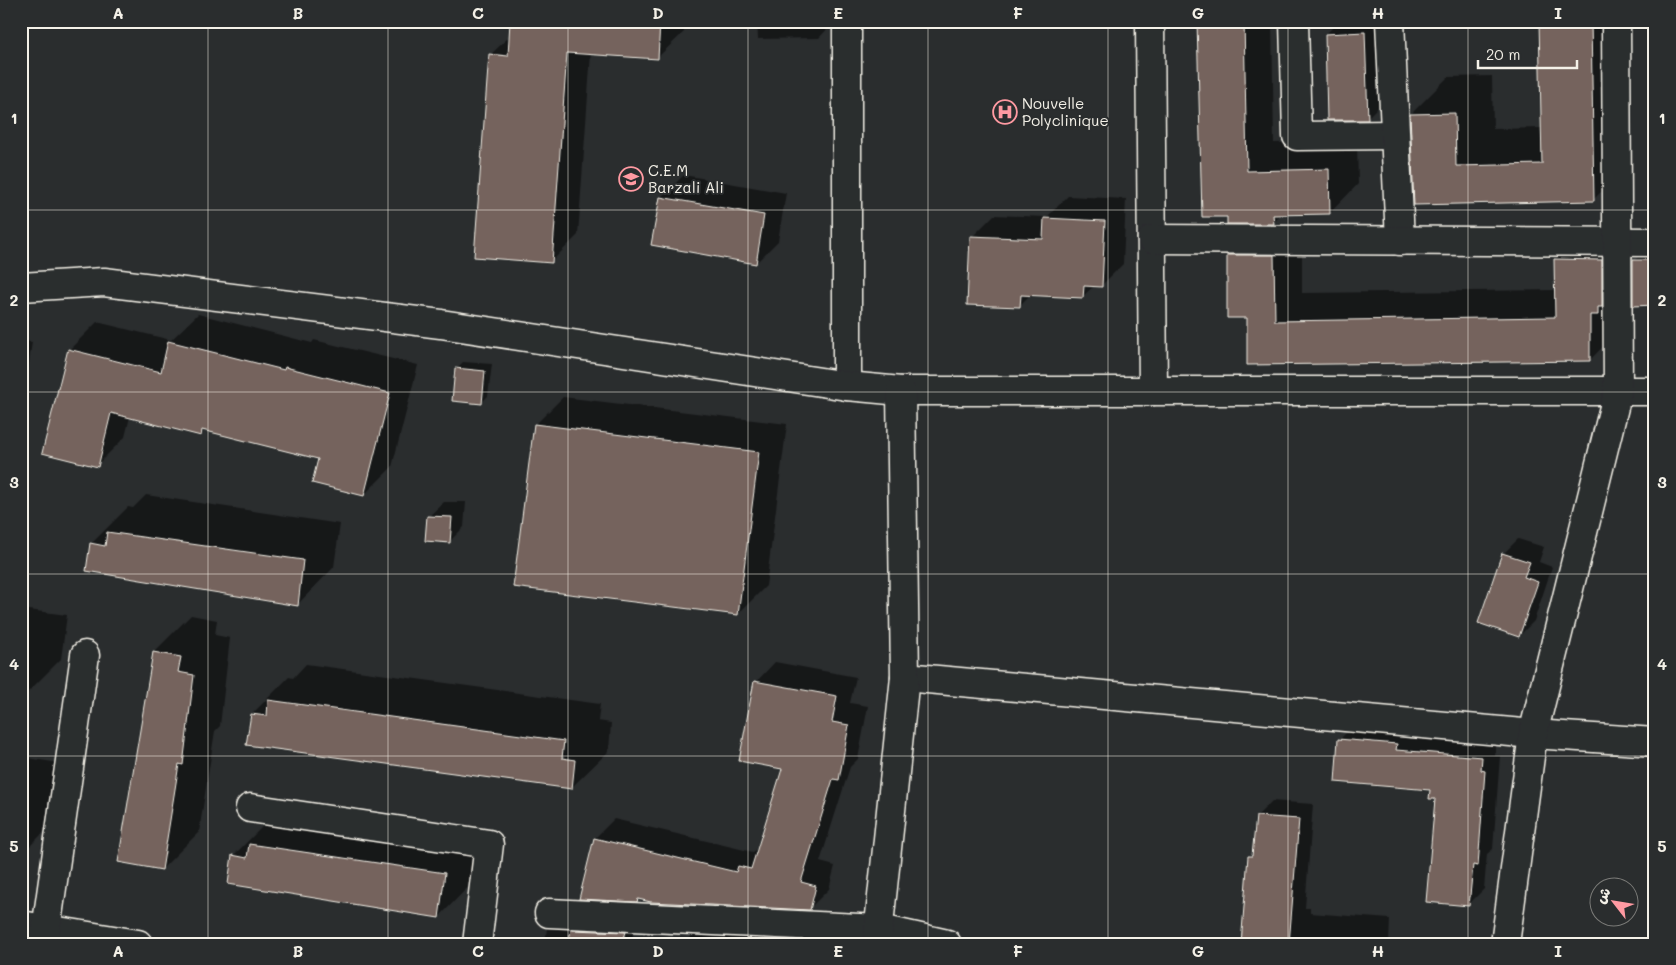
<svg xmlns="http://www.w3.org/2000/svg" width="1676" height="965" font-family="Mali,'Playpen Sans Arabic',sans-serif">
  <rect width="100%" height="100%" fill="#2a2d2e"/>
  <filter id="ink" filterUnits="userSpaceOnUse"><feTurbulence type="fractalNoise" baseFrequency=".02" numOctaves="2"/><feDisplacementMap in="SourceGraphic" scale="10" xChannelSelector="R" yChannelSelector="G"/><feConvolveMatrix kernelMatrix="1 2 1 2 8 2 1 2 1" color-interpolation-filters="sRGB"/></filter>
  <g filter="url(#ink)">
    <!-- shadow -->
    <g fill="#0007">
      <polygon points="512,21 684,21 684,32 657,58 591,53 578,235 551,262 490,55 511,35"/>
      <polygon points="757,21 834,21 834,22 819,38 758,39"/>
      <polygon points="1199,21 1272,21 1274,143 1357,141 1358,184 1330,213 1282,214 1273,223 1228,223"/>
      <polygon points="1339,21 1393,21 1395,90 1367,118 1326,34"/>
      <polygon points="1540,21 1628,21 1631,162 1594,199 1415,204 1411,114 1448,77 1492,76 1493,129 1542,128"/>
      <polygon points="684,175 786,193 778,241 756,263 661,197"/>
      <polygon points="1068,196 1126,199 1123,264 1101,286 1094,286 1083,296 1031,294 1019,306 972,237 994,215 1047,217"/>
      <polygon points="1256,228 1302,228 1302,293 1556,290 1555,260 1583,232 1629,233 1618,331 1590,360 1248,364 1248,316 1228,256"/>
      <polygon points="1655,240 1655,304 1634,261"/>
      <polygon points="198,314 312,343 314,340 418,365 392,467 364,495 319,458 205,430 200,434 130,417 125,437 97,465 69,350 97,322 171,340"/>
      <polygon points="21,340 32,342 21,418"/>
      <polygon points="463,362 492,364 488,396 481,403 456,369"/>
      <polygon points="563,397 787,424 766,586 738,614 535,425"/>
      <polygon points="146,495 340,524 334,567 297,605 91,544 128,507 133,508"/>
      <polygon points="444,502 466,502 464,527 449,542 428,517"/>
      <polygon points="1518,539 1544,547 1539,562 1552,567 1534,621 1519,636 1503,554"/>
      <polygon points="21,609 67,615 61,659 24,696 21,696"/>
      <polygon points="191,615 217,620 215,635 230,638 220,726 215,731 199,832 162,869 154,652"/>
      <polygon points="775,662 856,677 850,703 868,706 858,759 850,767 820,862 835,866 829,889 809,909 595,838 614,819 753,852 759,847 784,768 756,682"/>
      <polygon points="306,664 600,704 598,721 611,723 609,751 571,788 252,714 289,677 293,678"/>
      <polygon points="1355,724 1496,742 1495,756 1500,756 1493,849 1487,854 1484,889 1469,904 1436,798 1431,789 1340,739"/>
      <polygon points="21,757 72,765 67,809 30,846 21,845"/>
      <polygon points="1272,801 1313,804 1305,908 1310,908 1310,913 1390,919 1389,944 1242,944 1249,857 1254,852 1257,816"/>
      <polygon points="270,819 482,836 476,879 439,917 233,856"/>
      <polygon points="560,915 638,920 630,944 545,944 547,928"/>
      <polygon points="710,918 819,923 814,943 817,944 689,944 691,936"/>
    </g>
    <!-- building -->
    <g fill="#75635d" stroke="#f4f1e8">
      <polygon points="510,21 660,21 658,59 567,53 552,263 474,257 489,54 508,56"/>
      <polygon points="1197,21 1244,21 1247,171 1329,169 1330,214 1273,215 1274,224 1227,224 1227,217 1202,217"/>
      <polygon points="1539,21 1591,21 1594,201 1414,205 1410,114 1455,113 1456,166 1542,164"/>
      <polygon points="1365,32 1368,120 1327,120 1325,34"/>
      <polygon points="660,197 764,215 756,264 651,245"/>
      <polygon points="1044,218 1105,221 1102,287 1084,286 1083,298 1021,295 1020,307 967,305 970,236 1043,239"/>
      <polygon points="1227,255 1274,255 1275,321 1555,317 1554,259 1602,260 1602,307 1598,307 1598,315 1590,315 1590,361 1247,365 1247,318 1227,318"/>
      <polygon points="1633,260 1655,260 1655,305 1633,306"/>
      <polygon points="168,341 284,370 285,367 390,393 364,496 312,483 318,459 202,430 201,436 111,413 98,467 42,453 68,349 161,372"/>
      <polygon points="455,368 485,371 482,404 452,401"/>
      <polygon points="534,424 759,452 738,615 513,587"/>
      <polygon points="427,516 452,517 450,543 425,541"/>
      <polygon points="107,532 303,560 298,606 86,571 90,543 105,546"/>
      <polygon points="1502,553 1530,562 1524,577 1538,582 1519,637 1478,623"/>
      <polygon points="153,652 181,657 178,672 194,675 183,765 179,764 162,870 118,862"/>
      <polygon points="754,681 837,696 832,722 849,725 839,780 833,779 801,882 816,886 810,910 651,902 638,899 637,902 579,899 594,838 736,872 738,866 751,869 782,769 739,761"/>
      <polygon points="268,700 564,741 562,758 575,760 572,789 246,745 251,714 267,716"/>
      <polygon points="1338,739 1397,744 1396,750 1482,757 1481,770 1485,771 1478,866 1473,865 1469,906 1426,902 1435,799 1429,799 1430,790 1335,782"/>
      <polygon points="1256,816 1299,819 1289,944 1241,944 1248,856 1252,856"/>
      <polygon points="249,844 445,873 439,918 228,884 232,855 247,858"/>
      <polygon points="571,930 626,932 622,944 568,944"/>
    </g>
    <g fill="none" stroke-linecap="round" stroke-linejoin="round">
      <!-- minor casing -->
      <g stroke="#f4f1e8" stroke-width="31">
        <g id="minor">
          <polyline points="847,21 847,386"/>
          <polyline points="1150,21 1153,391"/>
          <polyline points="1294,21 1297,136 1395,135"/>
          <polyline points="1390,21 1400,241"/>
          <polyline points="1152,239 1655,242"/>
          <polyline points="21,287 104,282 441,324 847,386 901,391 1655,391"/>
          <polyline points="905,677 1533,734 1655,742"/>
          <polyline points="250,808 489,844 477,944"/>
          <polyline points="549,913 880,929 947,944"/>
          <polyline points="21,925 138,944"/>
          <polyline points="44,944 85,655"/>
          <polyline points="877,944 905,677 901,391"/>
          <polyline points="1505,944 1533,734 1618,391 1616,21"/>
        </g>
      </g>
      <!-- minor -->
      <use href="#minor" stroke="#2a2d2e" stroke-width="28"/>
    </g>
  </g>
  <!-- grid -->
  <path fill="none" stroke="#f4f1e8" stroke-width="1" stroke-opacity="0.55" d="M208,21V944M388,21V944M568,21V944M748,21V944M928,21V944M1108,21V944M1288,21V944M1468,21V944M21,210H1655M21,392H1655M21,574H1655M21,756H1655"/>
  <!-- icons -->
  <defs>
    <g id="hospital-ring" transform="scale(1.25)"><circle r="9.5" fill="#2a2d2e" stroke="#ff9aa2" stroke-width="1.5"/><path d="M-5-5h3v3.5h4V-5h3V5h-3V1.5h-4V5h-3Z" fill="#ff9aa2"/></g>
    <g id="school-ring" transform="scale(1.25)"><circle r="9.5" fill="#2a2d2e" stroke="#ff9aa2" stroke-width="1.5"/><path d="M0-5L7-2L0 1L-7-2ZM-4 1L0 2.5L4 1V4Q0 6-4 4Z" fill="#ff9aa2"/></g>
  </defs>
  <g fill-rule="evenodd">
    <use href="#hospital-ring" x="1005" y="112"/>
    <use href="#school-ring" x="631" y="179"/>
  </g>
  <g text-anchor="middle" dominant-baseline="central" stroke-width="4" stroke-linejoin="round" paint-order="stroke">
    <!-- poi labels -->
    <g font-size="15" fill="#f4f1e8" stroke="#2a2d2e" text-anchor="start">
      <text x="1022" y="103">Nouvelle<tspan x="1022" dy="17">Polyclinique</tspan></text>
      <text x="648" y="170">C.E.M<tspan x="648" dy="17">Barzali Ali</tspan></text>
    </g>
  </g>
  <!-- margin -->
  <rect width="1676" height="965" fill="none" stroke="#2a2d2e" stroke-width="55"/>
  <!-- north arrow -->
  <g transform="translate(1614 902) rotate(301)"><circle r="24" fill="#2a2d2e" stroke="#7b7b78"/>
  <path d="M0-4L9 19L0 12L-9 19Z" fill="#ff9aa2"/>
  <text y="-8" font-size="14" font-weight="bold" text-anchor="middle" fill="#f4f1e8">ش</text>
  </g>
  <!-- scale -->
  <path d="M1478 60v8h99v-8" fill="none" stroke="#f4f1e8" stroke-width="2.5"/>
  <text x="1486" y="60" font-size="15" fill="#f4f1e8" stroke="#2a2d2e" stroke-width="4" paint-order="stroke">20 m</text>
  <rect x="28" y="28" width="1620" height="910" fill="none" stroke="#f4f1e8" stroke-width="2"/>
  <g font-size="16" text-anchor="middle" font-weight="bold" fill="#f4f1e8">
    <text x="118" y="19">A</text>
    <text x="298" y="19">B</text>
    <text x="478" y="19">C</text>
    <text x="658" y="19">D</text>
    <text x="838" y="19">E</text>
    <text x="1018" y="19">F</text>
    <text x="1198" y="19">G</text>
    <text x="1378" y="19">H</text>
    <text x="1558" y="19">I</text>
    <text x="14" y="124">1</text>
    <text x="1662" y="124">1</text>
    <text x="14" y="306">2</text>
    <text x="1662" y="306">2</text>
    <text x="14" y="488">3</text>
    <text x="1662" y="488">3</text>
    <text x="14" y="670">4</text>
    <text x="1662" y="670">4</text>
    <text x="14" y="852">5</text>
    <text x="1662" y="852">5</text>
    <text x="118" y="957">A</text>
    <text x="298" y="957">B</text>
    <text x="478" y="957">C</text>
    <text x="658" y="957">D</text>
    <text x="838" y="957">E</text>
    <text x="1018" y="957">F</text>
    <text x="1198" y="957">G</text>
    <text x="1378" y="957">H</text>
    <text x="1558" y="957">I</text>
  </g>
</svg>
